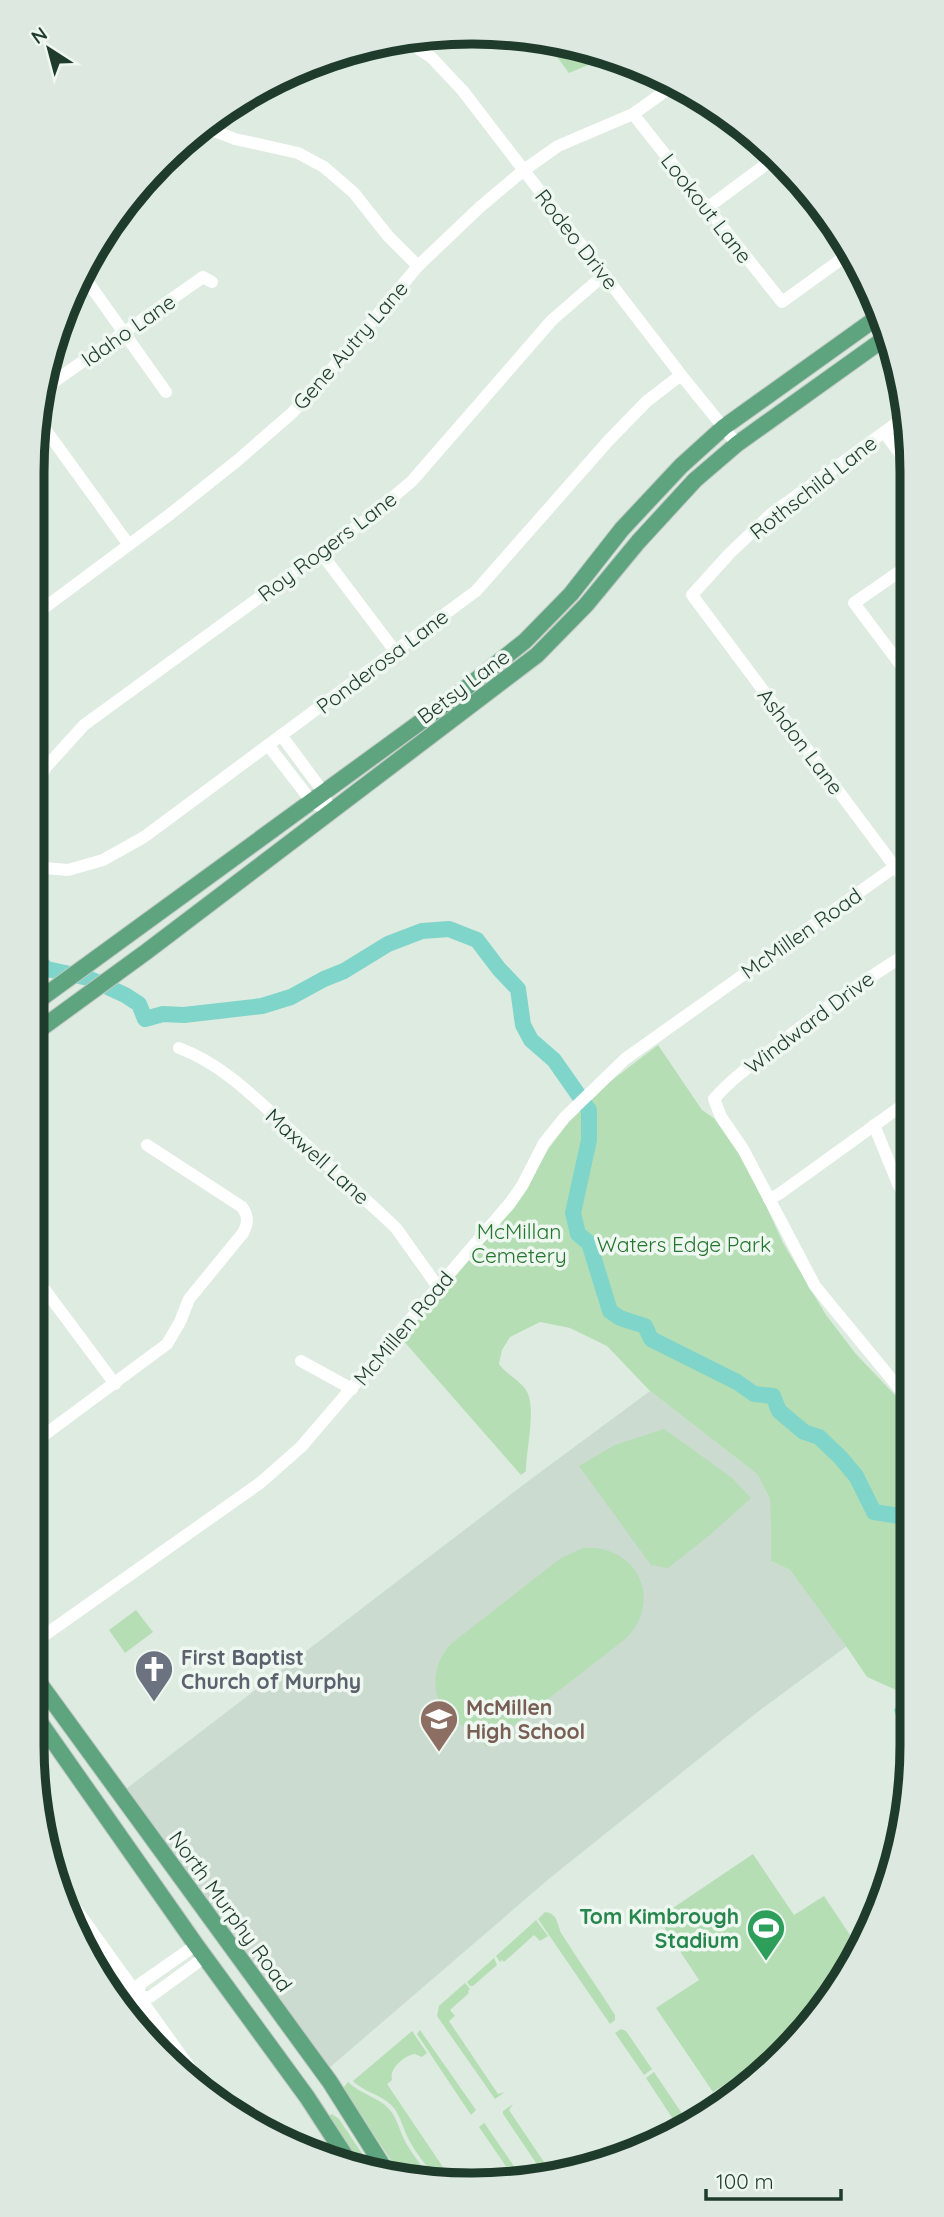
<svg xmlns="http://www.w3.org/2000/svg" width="944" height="2217" font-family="Quicksand,sans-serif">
  <rect width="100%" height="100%" fill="#deebe1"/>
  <!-- built -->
  <polygon fill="#ccdbd0" points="650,1391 757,1474 770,1499 771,1561 790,1570 847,1646 755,1714 550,1878 329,2068 122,1792 527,1482"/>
  <!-- green -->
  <g fill="#b5deb4">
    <polygon points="549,46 612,55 569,73"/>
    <path d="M658,1045L702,1110L715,1119L741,1157L760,1192L783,1243L826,1315L856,1354L912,1413V1697L867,1677L846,1646L790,1570L771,1561L770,1499L757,1474L650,1391L607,1346L570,1328L540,1322L510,1337L502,1350L499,1364C507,1375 518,1379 526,1390C537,1407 526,1449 526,1471L521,1475L401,1338L493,1229L512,1211L528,1187L547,1151L568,1123L611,1081Z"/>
    <polygon points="664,1429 731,1477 751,1498 711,1534 668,1568 651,1565 579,1466 615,1445"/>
    <path d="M583,1548C638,1544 665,1602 624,1640L486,1747L480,1739L488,1733C439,1729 418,1679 452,1643L561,1558Z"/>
    <polygon points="136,1610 153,1632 125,1653 109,1630"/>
    <polygon points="753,1854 794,1915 824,1896 856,1944 803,2035 760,2071 755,2064 713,2092 656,2008 699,1980 658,1918"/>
    <path d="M545,1912C560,1914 556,1926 563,1936C580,1963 598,1988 615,2015V2020L610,2024L538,1919Z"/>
    <polygon points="536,1920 548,1936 540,1941 534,1935 504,1962 502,1960 500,1962 496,1956"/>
    <polygon points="494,1958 497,1965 473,1986 470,1986 467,1982"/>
    <polygon points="465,1983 470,1989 468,1991 469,1993 450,2010 455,2016 449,2021 498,2094 505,2092 495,2099 437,2016 439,2006"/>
    <polygon points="621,2029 626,2031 652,2069 644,2075 615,2033"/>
    <polygon points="420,2030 476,2110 471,2115 417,2034"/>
    <path d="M412,2031L427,2053L422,2057L415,2054C405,2055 389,2068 392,2080L387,2084L451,2179H438C427,2167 415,2152 408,2138C403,2128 401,2118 394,2108C382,2094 365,2093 353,2081Z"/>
    <polygon points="654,2072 681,2112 680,2117 675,2122 646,2078"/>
    <path d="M348,2082C360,2094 377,2096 389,2109C398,2119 399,2131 406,2143C413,2155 423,2168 432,2179L403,2178L345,2092L344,2087Z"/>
    <polygon points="513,2104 509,2110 552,2174 545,2176 503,2114 503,2111"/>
    <polygon points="332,2114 339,2119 375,2173 361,2168 356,2162 328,2117"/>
    <polygon points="484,2123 485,2124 524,2181 516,2181 479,2127"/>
  </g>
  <!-- water -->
  <polygon fill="#80d5ca" points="897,1705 912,1709 912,1745 898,1721 894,1710"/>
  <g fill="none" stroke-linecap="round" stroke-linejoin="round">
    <!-- river -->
    <polyline stroke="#80d5ca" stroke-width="16" points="32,955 47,969 88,978 125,995 139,1004 145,1019 163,1014 184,1015 262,1006 291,997 324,979 344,971 388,944 422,931 449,929 477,940 499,969 518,989 523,1025 531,1040 554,1060 589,1110 589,1140 573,1213 578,1234 589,1243 610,1311 620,1318 645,1326 651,1339 737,1382 754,1394 773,1396 779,1411 804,1432 819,1437 840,1457 856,1476 874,1512 912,1518"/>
    <!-- major casing -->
    <g stroke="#c0c8c4" stroke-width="18">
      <g id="major">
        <polyline points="32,1005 452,699 525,641 571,594 622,529 681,466 724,427 882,314"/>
        <polyline points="32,1035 146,952 537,655 586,605 638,542 695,480 737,444 888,336"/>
        <polyline points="32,1673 330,2082 390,2177"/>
        <polyline points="32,1711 196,1945 307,2097 350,2163"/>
      </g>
    </g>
    <!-- minor -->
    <g stroke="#fff" stroke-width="12">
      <polyline points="408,42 431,57 463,91 681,375 737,444"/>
      <polyline points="633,114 782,302 850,253"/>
      <polyline points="209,129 235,139 298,153 324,167 354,193 388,236 418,266"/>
      <polyline points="707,208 773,159"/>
      <polyline points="85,278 166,392"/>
      <polyline points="45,388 203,277 212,282"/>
      <polyline points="909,414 771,514 730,553 692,595 910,887"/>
      <polyline points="40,422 129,545"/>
      <polyline points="884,432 909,466"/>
      <polyline points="321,553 395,651"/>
      <polyline points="909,565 854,603 909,676"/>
      <polyline points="32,617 169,515 238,460 292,413 344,355 418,266 480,207 524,170 558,146 633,114 674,85"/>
      <polyline points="281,735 324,793 329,812"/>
      <polyline points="268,745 312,802 319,806"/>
      <polyline points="32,794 46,767 84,725 367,519 412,481 552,320 604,275"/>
      <polyline points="32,867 68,870 103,860 144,837 476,591 609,440 647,401 681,375"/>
      <path d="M910,952C865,979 822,1010 780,1043C757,1061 733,1077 714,1099L721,1117L743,1149L815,1286L912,1404"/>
      <path d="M179,1048C222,1064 254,1097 287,1127C318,1156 348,1184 379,1212L396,1228L438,1287"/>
      <polyline points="874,1125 898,1184 911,1206"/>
      <polyline points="769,1199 779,1194 911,1099"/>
      <polyline points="32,1271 42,1286"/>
      <polyline points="32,1294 42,1286 115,1384"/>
      <polyline points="301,1361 352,1389"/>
      <path d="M32,1444L167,1344L180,1322L189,1299L243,1233C248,1224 249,1216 242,1207L147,1145"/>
      <polyline points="32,1644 260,1483 301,1447 510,1203 522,1186 544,1143 565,1117 625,1059 910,856"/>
      <polyline points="53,1877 203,2086"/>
      <polyline points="138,1997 140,1984 196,1945"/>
      <polyline points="124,2007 138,1997 150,1997 205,1957"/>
    </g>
    <!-- major -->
    <use href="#major" stroke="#5ea47f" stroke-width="16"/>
  </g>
  <!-- icons -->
  <defs>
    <g id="church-pin" transform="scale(2.0125)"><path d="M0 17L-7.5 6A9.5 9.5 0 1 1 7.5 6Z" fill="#6b7280" stroke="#eef7f0"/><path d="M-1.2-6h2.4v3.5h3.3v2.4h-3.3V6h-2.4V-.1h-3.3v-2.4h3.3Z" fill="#fff"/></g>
    <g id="school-pin" transform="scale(2.0125)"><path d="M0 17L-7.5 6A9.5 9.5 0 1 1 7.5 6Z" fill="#8d6e63" stroke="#eef7f0"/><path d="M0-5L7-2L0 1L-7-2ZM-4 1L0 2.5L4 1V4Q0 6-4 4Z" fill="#fff"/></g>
    <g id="stadium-pin" transform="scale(2.0125)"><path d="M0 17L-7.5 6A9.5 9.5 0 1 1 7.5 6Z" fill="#2e9e5b" stroke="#eef7f0"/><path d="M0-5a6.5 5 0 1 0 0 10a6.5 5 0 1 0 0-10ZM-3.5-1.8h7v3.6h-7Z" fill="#fff"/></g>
  </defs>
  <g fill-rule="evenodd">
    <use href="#church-pin" x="154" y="1669"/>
    <use href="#school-pin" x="439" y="1719"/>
    <use href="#stadium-pin" x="766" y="1928"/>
  </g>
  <g text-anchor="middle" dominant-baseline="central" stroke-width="7" stroke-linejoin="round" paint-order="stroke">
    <!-- street labels -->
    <g font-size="21" fill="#1e3b2b" stroke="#eef7f0">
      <text transform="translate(707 208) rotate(52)">Lookout Lane</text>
      <text transform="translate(577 239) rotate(52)">Rodeo Drive</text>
      <text transform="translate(128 330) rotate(-35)">Idaho Lane</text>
      <text transform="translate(350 345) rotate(-49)">Gene Autry Lane</text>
      <text transform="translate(813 487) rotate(-38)">Rothschild Lane</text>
      <text transform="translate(327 546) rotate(-37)">Roy Rogers Lane</text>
      <text transform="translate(382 661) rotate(-37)">Ponderosa Lane</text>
      <text transform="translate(463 686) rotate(-37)">Betsy Lane</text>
      <text transform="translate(801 741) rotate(53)">Ashdon Lane</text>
      <text transform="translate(801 933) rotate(-35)">McMillen Road</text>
      <text transform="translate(809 1022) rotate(-37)">Windward Drive</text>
      <text transform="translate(318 1156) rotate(42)">Maxwell Lane</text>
      <text transform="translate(403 1328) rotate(-50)">McMillen Road</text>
      <text transform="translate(231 1911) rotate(54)">North Murphy Road</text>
    </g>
    <!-- park labels -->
    <g font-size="21" fill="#25752e" stroke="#eef7f0">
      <text x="519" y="1231">McMillan<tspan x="519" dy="24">Cemetery</tspan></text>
      <text x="684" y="1244">Waters Edge Park</text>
    </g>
    <!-- worship labels -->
    <g font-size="21" font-weight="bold" fill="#5b616d" stroke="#eef7f0" text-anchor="start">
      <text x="181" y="1657">First Baptist<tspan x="181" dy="24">Church of Murphy</tspan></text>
    </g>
    <!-- education labels -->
    <g font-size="21" font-weight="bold" fill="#785e54" stroke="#eef7f0" text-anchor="start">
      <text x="466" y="1707">McMillen<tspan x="466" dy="24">High School</tspan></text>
    </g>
    <!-- leisure labels -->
    <g font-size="21" font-weight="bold" fill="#27864d" stroke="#eef7f0" text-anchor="end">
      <text x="739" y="1916">Tom Kimbrough<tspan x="739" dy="24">Stadium</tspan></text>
    </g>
  </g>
  <!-- crop -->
  <path d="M0 0H944V2217H0ZM472 44H472A428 428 0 0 1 900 472V1745A428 428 0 0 1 472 2173H472A428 428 0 0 1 44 1745V472A428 428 0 0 1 472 44Z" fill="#dde8e0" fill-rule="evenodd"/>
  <path fill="none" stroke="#1e3b2b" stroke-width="9" d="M472 44H472A428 428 0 0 1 900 472V1745A428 428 0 0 1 472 2173H472A428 428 0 0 1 44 1745V472A428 428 0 0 1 472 44Z"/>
  <!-- north arrow -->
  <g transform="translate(49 49) rotate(324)" stroke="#eef7f0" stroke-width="5" paint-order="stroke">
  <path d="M0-5L12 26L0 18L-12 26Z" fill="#1e3b2b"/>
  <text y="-10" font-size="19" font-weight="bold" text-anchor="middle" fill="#1e3b2b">N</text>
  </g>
  <!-- scale -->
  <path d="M706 2189v10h135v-10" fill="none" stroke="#1e3b2b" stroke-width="3.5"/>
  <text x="716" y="2189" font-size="21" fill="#1e3b2b" stroke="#eef7f0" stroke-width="5" paint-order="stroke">100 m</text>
</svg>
